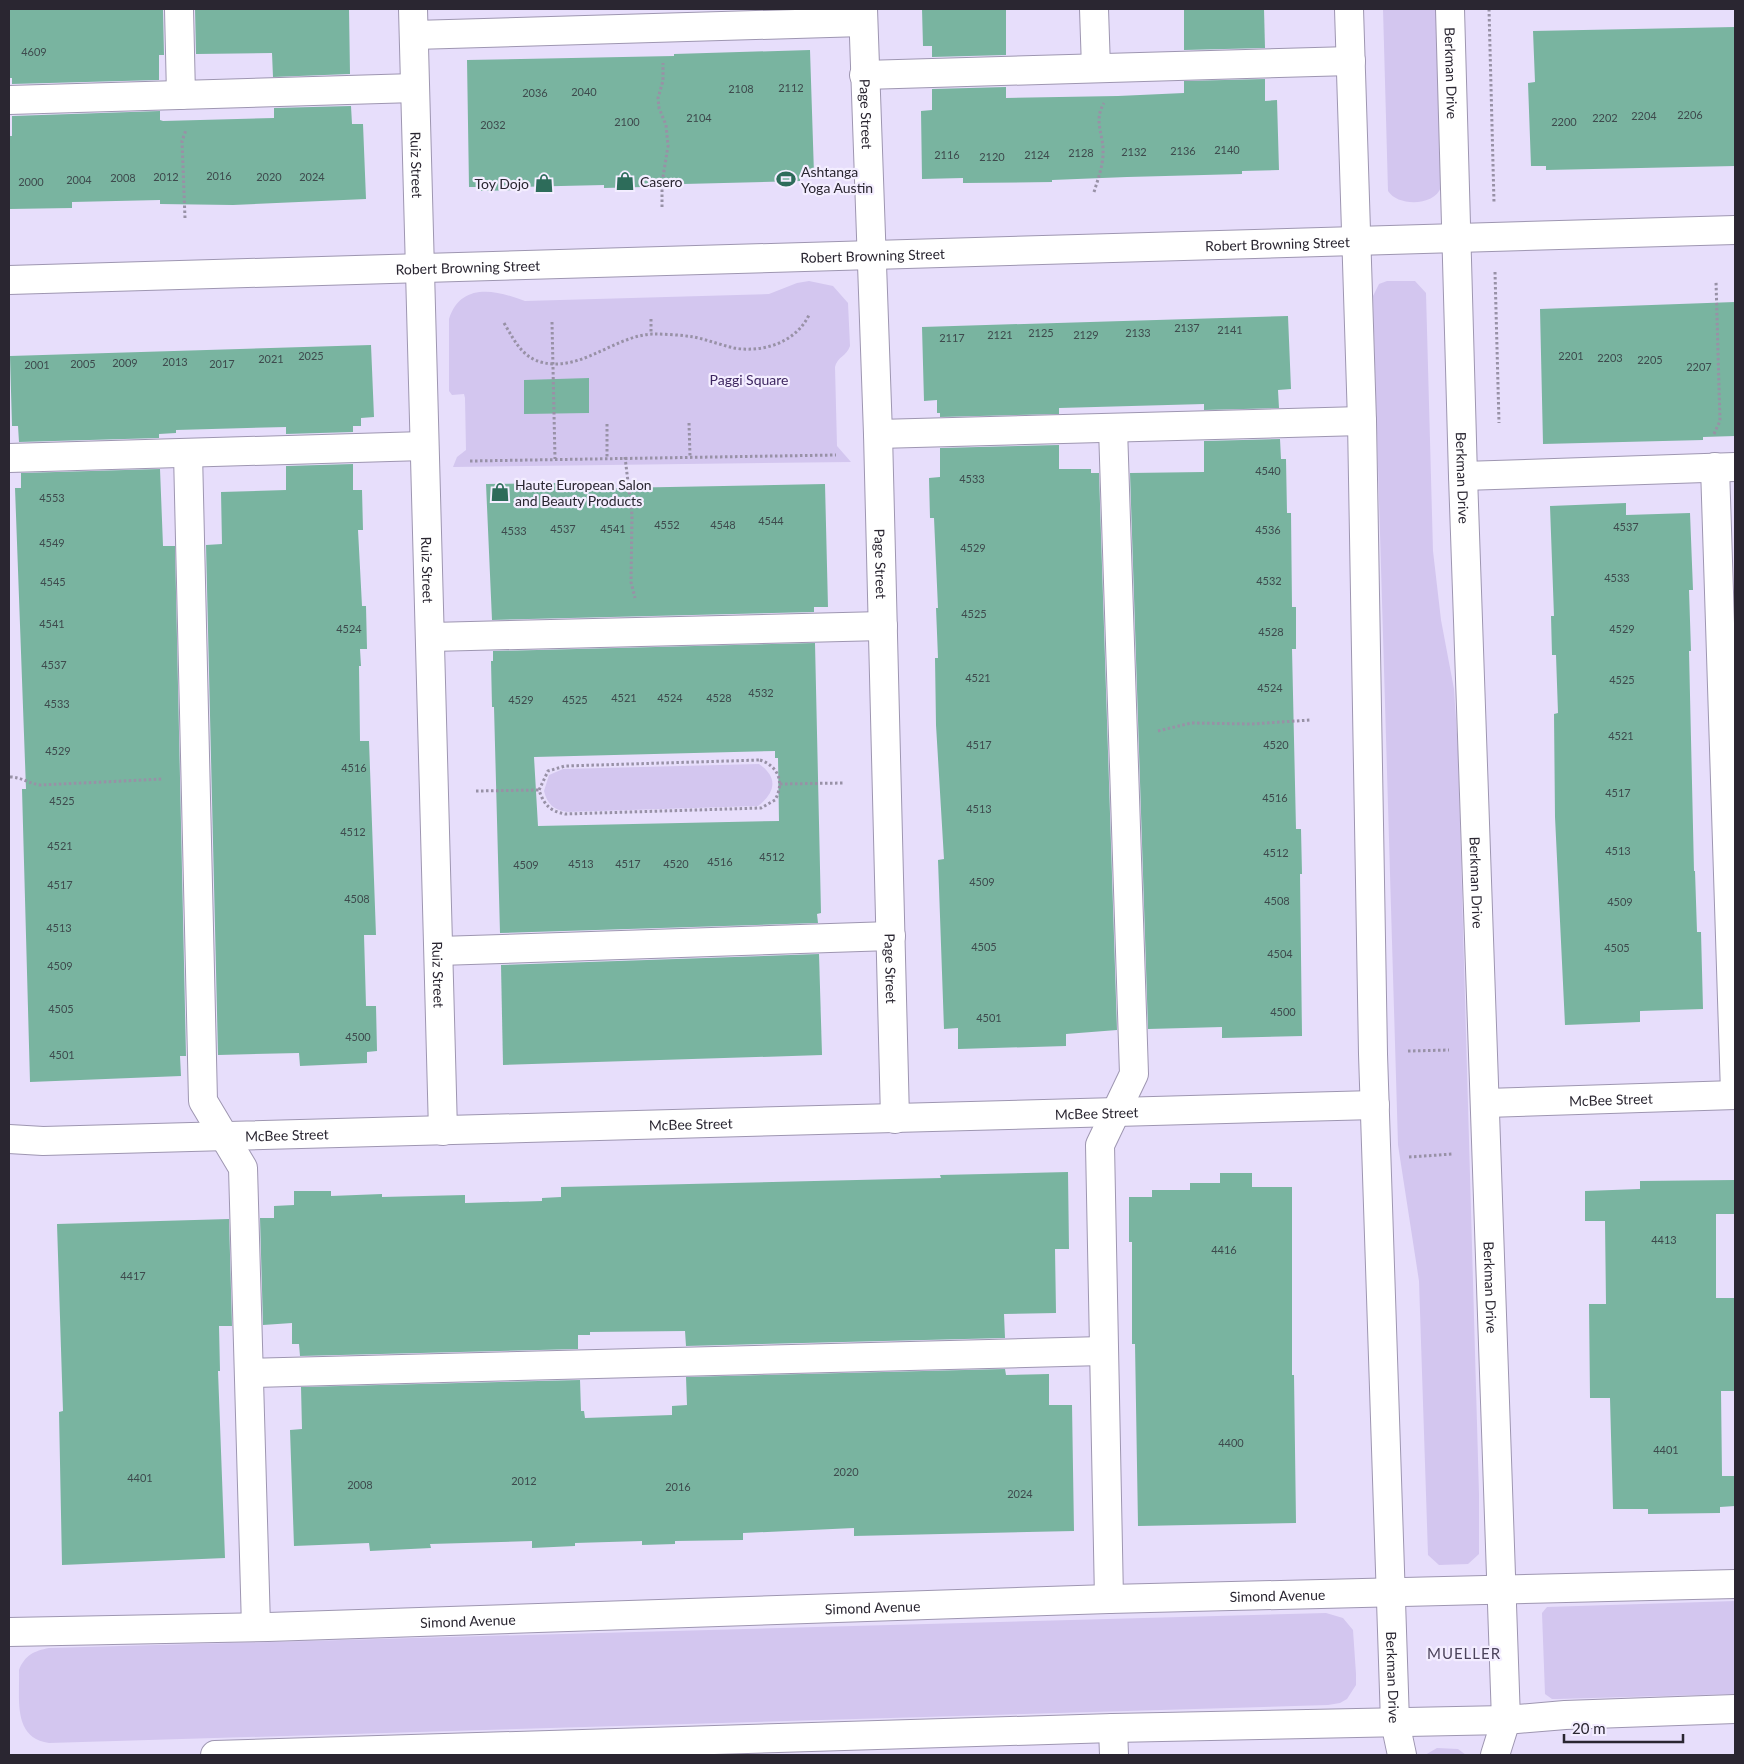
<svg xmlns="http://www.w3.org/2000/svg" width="1744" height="1764" font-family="Lato,sans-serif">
  <rect width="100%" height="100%" fill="#e7defb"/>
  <!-- green -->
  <g fill="#d3c6ef">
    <path d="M1383,9H1436L1441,187C1435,206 1398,207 1388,191Z"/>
    <path d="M809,281L833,286L848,303L850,346C847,356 837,357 835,367L837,446L851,462L453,467L457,457L466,450L465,398L464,394L452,395L449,391V319C461,282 496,290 525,301L769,294L797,283Z"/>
    <polygon points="1387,281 1415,281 1426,293 1433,551 1441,620 1454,689 1458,750 1479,1494 1479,1554 1468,1564 1439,1565 1428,1555 1419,1281 1398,1145 1373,296 1379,284"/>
    <path d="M759,764C778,777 776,792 758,806L567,812C554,810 547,804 544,791L549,775L563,769Z"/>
    <polygon points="1735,1601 1735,1694 1557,1699 1552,1699 1545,1694 1542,1613 1547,1607"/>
    <path d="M1326,1613L1343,1618L1353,1630L1356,1674V1685L1347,1699L1340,1703L1328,1705L49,1743C12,1738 20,1698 19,1670C25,1655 34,1651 49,1648Z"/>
    <polygon points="1437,1748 1458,1749 1466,1755 1425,1755"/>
  </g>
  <!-- building -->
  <g fill="#79b4a0" fill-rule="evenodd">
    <polygon points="9,9 163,9 164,55 159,55 159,80 12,84 12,78 9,78"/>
    <polygon points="195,9 349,9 350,74 273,77 272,53 196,54"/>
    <polygon points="922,9 1006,9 1006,55 932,57 932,46 923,46"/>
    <polygon points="1184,9 1264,9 1265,48 1184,50"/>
    <polygon points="1735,27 1735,166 1546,170 1546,166 1531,166 1528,83 1535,82 1533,31"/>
    <polygon points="810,50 814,174 800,175 800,181 643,185 643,187 604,188 604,185 518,187 518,190 481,191 481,187 469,187 467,60 674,56 674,54"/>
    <polygon points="1265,79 1265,101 1277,100 1279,170 1242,171 1242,174 1127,177 1052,180 1052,182 963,183 963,178 922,179 921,111 932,110 932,89 1006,87 1006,98 1118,96 1184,93 1184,81"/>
    <polygon points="351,106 352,124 363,124 366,199 233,205 160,204 160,200 72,202 72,208 9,209 9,136 12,136 12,116 160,111 160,120 163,121 274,118 274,108"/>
    <polygon points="1735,302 1735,436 1703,437 1703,440 1543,444 1540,309"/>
    <polygon points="1288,316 1291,389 1278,390 1279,408 1204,410 1204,404 1059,408 1059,414 940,417 940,413 937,413 937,400 924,401 922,327"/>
    <polygon points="371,345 374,417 361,418 361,426 353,426 353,432 286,434 286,427 176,430 176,433 159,434 159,438 19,442 18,426 12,426 10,356"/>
    <polygon points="589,378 589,413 524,414 524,380"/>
    <polygon points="1280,439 1281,459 1286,459 1287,513 1291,513 1292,607 1296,607 1296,649 1292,649 1296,829 1301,829 1302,874 1300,874 1302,1036 1222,1038 1222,1027 1148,1029 1130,473 1204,472 1204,441"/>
    <polygon points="1059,445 1059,469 1091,469 1091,473 1099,473 1117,1030 1066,1034 1066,1046 958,1049 958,1028 944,1029 938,860 944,859 936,725 935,658 938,658 936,608 938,608 934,518 930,518 929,478 940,477 940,448"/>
    <polygon points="353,464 353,490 362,490 363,530 358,530 362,606 366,606 367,649 360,649 361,666 359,666 360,741 369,741 376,935 364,935 366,1006 376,1006 377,1051 367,1052 367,1063 300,1066 299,1053 218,1055 206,545 222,544 221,492 286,490 286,466"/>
    <polygon points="160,469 163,546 175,546 186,1056 180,1056 181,1076 30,1082 22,789 26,789 15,488 21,488 21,473"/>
    <polygon points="615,482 616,488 825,484 828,607 814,607 814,612 492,620 486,484"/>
    <polygon points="1626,503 1626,515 1690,513 1693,590 1689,590 1691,651 1689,651 1694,871 1695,871 1697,932 1701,932 1703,1009 1640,1011 1640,1022 1565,1025 1555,817 1554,714 1558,713 1556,655 1552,655 1551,616 1554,616 1550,506"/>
    <path d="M815,643L821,913L817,914L818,923L500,933L494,707H492L491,661H493V651ZM775,751V758H778L779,821L538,826L534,757Z"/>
    <polygon points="819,954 822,1055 503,1065 501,965"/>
    <polygon points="1068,1172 1069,1249 1055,1249 1056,1313 1004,1314 1005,1338 686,1346 685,1331 590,1332 590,1335 578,1335 578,1349 300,1356 299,1344 292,1344 292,1323 263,1325 260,1218 274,1218 274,1206 294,1205 294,1191 331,1191 331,1196 382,1194 382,1197 465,1195 465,1203 542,1201 542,1198 561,1197 561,1187 941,1178 940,1175"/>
    <polygon points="1220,1173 1252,1173 1252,1187 1292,1187 1292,1375 1294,1375 1296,1523 1138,1526 1135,1344 1132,1344 1132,1242 1129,1242 1129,1197 1152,1197 1152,1190 1190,1190 1190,1183 1220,1183"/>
    <polygon points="1735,1180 1735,1214 1716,1214 1716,1298 1735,1298 1735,1391 1721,1391 1722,1476 1735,1476 1735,1506 1720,1507 1720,1513 1648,1514 1648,1509 1613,1509 1610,1398 1590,1398 1589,1304 1606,1304 1605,1221 1585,1221 1585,1191 1640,1189 1640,1181"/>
    <polygon points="229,1219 232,1326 219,1326 220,1371 218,1371 225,1558 62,1565 59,1412 63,1411 57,1224"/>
    <polygon points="1005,1369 1006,1375 1049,1374 1049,1405 1072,1405 1074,1531 854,1536 854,1528 743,1533 743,1540 675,1541 675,1544 642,1545 642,1541 575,1543 575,1546 532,1548 532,1541 430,1544 431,1548 370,1551 369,1543 294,1546 290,1430 302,1429 301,1387 580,1380 581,1411 584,1411 585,1418 672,1415 672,1406 687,1405 686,1377"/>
  </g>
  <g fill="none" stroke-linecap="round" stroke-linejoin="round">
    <!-- minor casing -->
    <g stroke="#9e96b1" stroke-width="30">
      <g id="minor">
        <polyline points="179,9 181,95"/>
        <path id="s1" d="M413,9L443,1131"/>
        <path id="s2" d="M863,9L878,434L895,1119"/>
        <polyline points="1094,9 1096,68"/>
        <path id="s3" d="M1349,9L1362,421L1373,1054L1395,1722L1402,1755"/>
        <path id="s4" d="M1450,9L1463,476L1506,1720L1495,1755"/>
        <polyline points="414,35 863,22"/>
        <polyline points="864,75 1351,61"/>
        <polyline points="9,100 415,88"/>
        <path id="s5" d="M9,280L1735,230"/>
        <polyline points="878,434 1362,421"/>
        <polyline points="188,453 203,1101 243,1168 256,1627"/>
        <polyline points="9,458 424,446"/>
        <polyline points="1715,467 1735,1093"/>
        <polyline points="1463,476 1735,467"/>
        <polyline points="431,637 883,626"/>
        <polyline points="439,951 891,936"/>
        <path id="s6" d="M1486,1103L1735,1095"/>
        <path id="s7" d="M9,1139L43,1141L1375,1105"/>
        <polyline points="249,1373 1103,1351"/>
        <polyline points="1109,1599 1100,1145 1134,1074 1113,428"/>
        <path id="s8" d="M9,1632L268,1627L1109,1599L1735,1584"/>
        <polyline points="1113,1728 1114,1755"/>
        <polyline points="215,1755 1113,1728 1506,1720 1565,1715 1735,1709"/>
      </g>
    </g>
    <!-- path -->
    <g stroke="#9891a6" stroke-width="3" stroke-dasharray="2.5 2.5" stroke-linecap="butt">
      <polyline points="1489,9 1494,203"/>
      <path d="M1094,192C1098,179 1103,166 1103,153C1104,135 1093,121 1104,103"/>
      <polyline points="662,207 662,183 668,146 666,125 659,108 658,98 663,81 663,63"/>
      <polyline points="185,218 182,141 186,130"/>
      <polyline points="1495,272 1499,423"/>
      <polyline points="651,319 651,334"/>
      <polyline points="552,322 555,459"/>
      <path d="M504,323C517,345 525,363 554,364C588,365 618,336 652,334C665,334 681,335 694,337C708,340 721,345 734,348C764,353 796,342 809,315"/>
      <polyline points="689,423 690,456"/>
      <polyline points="607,424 607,457"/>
      <polyline points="1714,434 1720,421 1716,281"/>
      <polyline points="625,457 632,515 631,582 635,598"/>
      <polyline points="470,461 836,455"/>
      <polyline points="1158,731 1191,723 1252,724 1310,720"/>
      <path d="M760,760C778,766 785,782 775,800L761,808L565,814C550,811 544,805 539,790L548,771L565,766Z"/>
      <path d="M10,777C22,777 29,784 41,785L162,779"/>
      <polyline points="780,784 843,783"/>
      <polyline points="476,791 539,790"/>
      <polyline points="1408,1051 1449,1050"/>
      <polyline points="1409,1157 1453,1154"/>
    </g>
    <!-- minor -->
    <use href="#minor" stroke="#fff" stroke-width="28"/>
  </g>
  <!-- icons -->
  <defs>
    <g id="stadium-bare" transform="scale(1.5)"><path d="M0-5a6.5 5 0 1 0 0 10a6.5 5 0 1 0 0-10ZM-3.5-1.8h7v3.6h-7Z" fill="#2d6c5a" stroke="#f3edff" stroke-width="2.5" paint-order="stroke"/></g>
    <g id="shop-bare" transform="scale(1.5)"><path d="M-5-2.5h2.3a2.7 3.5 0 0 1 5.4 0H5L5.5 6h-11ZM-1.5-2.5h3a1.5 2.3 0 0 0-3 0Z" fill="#2d6c5a" stroke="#f3edff" stroke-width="2.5" paint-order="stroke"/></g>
  </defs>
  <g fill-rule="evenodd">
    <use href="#stadium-bare" x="786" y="179"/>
    <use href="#shop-bare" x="625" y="181"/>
    <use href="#shop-bare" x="544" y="183"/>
    <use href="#shop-bare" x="500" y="492"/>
  </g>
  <g text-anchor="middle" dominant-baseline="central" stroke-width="4.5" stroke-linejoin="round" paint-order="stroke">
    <!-- number labels -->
    <g font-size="11" fill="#3e4a4d">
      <text x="34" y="51">4609</text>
      <text x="791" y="87">2112</text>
      <text x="741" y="88">2108</text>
      <text x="584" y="91">2040</text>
      <text x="535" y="92">2036</text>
      <text x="1690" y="114">2206</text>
      <text x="1644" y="115">2204</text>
      <text x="699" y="117">2104</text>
      <text x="1605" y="117">2202</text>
      <text x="627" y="121">2100</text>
      <text x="1564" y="121">2200</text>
      <text x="493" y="124">2032</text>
      <text x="1227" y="149">2140</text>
      <text x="1183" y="150">2136</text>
      <text x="1134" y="151">2132</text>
      <text x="1081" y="152">2128</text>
      <text x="947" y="154">2116</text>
      <text x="1037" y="154">2124</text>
      <text x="992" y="156">2120</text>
      <text x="219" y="175">2016</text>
      <text x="166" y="176">2012</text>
      <text x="269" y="176">2020</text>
      <text x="312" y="176">2024</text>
      <text x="123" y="177">2008</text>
      <text x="79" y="179">2004</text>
      <text x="31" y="181">2000</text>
      <text x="1187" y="327">2137</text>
      <text x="1230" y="329">2141</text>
      <text x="1041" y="332">2125</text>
      <text x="1138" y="332">2133</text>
      <text x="1000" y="334">2121</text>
      <text x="1086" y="334">2129</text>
      <text x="952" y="337">2117</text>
      <text x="311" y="355">2025</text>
      <text x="1571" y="355">2201</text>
      <text x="1610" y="357">2203</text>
      <text x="271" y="358">2021</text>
      <text x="1650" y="359">2205</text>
      <text x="175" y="361">2013</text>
      <text x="125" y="362">2009</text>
      <text x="83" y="363">2005</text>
      <text x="222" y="363">2017</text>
      <text x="37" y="364">2001</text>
      <text x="1699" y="366">2207</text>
      <text x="1268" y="470">4540</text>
      <text x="972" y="478">4533</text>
      <text x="52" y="497">4553</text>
      <text x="771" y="520">4544</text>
      <text x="667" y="524">4552</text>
      <text x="723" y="524">4548</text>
      <text x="1626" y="526">4537</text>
      <text x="563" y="528">4537</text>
      <text x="613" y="528">4541</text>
      <text x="1268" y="529">4536</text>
      <text x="514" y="530">4533</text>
      <text x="52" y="542">4549</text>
      <text x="973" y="547">4529</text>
      <text x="1617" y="577">4533</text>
      <text x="1269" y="580">4532</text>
      <text x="53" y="581">4545</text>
      <text x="974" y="613">4525</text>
      <text x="52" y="623">4541</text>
      <text x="349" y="628">4524</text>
      <text x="1622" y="628">4529</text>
      <text x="1271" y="631">4528</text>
      <text x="54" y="664">4537</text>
      <text x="978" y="677">4521</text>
      <text x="1622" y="679">4525</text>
      <text x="1270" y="687">4524</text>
      <text x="761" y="692">4532</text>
      <text x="624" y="697">4521</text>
      <text x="670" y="697">4524</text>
      <text x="719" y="697">4528</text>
      <text x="521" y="699">4529</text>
      <text x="575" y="699">4525</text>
      <text x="57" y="703">4533</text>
      <text x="1621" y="735">4521</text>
      <text x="979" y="744">4517</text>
      <text x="1276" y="744">4520</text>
      <text x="58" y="750">4529</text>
      <text x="354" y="767">4516</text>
      <text x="1618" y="792">4517</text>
      <text x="1275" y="797">4516</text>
      <text x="62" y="800">4525</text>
      <text x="979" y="808">4513</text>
      <text x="353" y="831">4512</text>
      <text x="60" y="845">4521</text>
      <text x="1618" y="850">4513</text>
      <text x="1276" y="852">4512</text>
      <text x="772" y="856">4512</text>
      <text x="720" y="861">4516</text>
      <text x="581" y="863">4513</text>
      <text x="628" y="863">4517</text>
      <text x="676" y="863">4520</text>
      <text x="526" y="864">4509</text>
      <text x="982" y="881">4509</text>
      <text x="60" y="884">4517</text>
      <text x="357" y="898">4508</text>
      <text x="1277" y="900">4508</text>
      <text x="1620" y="901">4509</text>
      <text x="59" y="927">4513</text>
      <text x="984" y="946">4505</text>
      <text x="1617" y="947">4505</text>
      <text x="1280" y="953">4504</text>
      <text x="60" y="965">4509</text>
      <text x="61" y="1008">4505</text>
      <text x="1283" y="1011">4500</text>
      <text x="989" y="1017">4501</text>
      <text x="358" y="1036">4500</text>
      <text x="62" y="1054">4501</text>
      <text x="1664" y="1239">4413</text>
      <text x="1224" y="1249">4416</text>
      <text x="133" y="1275">4417</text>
      <text x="1231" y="1442">4400</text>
      <text x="1666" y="1449">4401</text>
      <text x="846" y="1471">2020</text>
      <text x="140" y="1477">4401</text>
      <text x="524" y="1480">2012</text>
      <text x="360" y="1484">2008</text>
      <text x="678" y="1486">2016</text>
      <text x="1020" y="1493">2024</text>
    </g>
    <!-- street labels -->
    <g font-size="14" fill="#2a2631" stroke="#f3edff">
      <text stroke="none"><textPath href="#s4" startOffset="64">Berkman Drive</textPath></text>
      <text stroke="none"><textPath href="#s2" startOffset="105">Page Street</textPath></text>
      <text stroke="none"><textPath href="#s1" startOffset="156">Ruiz Street</textPath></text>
      <text stroke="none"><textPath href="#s5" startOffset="1269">Robert Browning Street</textPath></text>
      <text stroke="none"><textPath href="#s5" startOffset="864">Robert Browning Street</textPath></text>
      <text stroke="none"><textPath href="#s5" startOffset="459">Robert Browning Street</textPath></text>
      <text stroke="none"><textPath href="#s4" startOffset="469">Berkman Drive</textPath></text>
      <text stroke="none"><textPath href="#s2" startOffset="555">Page Street</textPath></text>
      <text stroke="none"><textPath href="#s1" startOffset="561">Ruiz Street</textPath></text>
      <text stroke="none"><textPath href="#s4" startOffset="874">Berkman Drive</textPath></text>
      <text stroke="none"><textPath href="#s2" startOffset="960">Page Street</textPath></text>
      <text stroke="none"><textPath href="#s1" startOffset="966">Ruiz Street</textPath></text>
      <text stroke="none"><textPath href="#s6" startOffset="125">McBee Street</textPath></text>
      <text stroke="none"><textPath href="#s7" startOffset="1088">McBee Street</textPath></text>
      <text stroke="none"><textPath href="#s7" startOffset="682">McBee Street</textPath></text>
      <text stroke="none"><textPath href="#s7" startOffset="278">McBee Street</textPath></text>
      <text stroke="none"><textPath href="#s4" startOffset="1279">Berkman Drive</textPath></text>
      <text stroke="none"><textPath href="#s8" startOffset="1269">Simond Avenue</textPath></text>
      <text stroke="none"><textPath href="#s8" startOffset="864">Simond Avenue</textPath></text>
      <text stroke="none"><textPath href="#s8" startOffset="459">Simond Avenue</textPath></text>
      <text stroke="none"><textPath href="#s3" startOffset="1669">Berkman Drive</textPath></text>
    </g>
    <!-- poi labels -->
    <g font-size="14" fill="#2a2631" stroke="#f3edff" text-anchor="start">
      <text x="801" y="171">Ashtanga<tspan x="801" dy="16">Yoga Austin</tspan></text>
      <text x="640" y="181">Casero</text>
      <text x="529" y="183" text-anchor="end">Toy Dojo</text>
      <text x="515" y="484">Haute European Salon<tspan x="515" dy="16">and Beauty Products</tspan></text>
    </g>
    <!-- park labels -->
    <g font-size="14" fill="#3d2660" stroke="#f3edff">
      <text x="749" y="379">Paggi Square</text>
    </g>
    <!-- neighbourhood labels -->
    <g font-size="15" letter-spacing="1" fill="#4b435b" stroke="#f3edff">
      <text x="1464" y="1653">MUELLER</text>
    </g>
  </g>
  <!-- border -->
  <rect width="1744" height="1764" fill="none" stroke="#2a2631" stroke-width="20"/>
  <!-- scale -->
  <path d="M1564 1734v8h119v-8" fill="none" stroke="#2a2631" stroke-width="2.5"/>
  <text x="1572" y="1734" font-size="15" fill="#2a2631" stroke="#f3edff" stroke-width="4" paint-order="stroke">20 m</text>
</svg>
